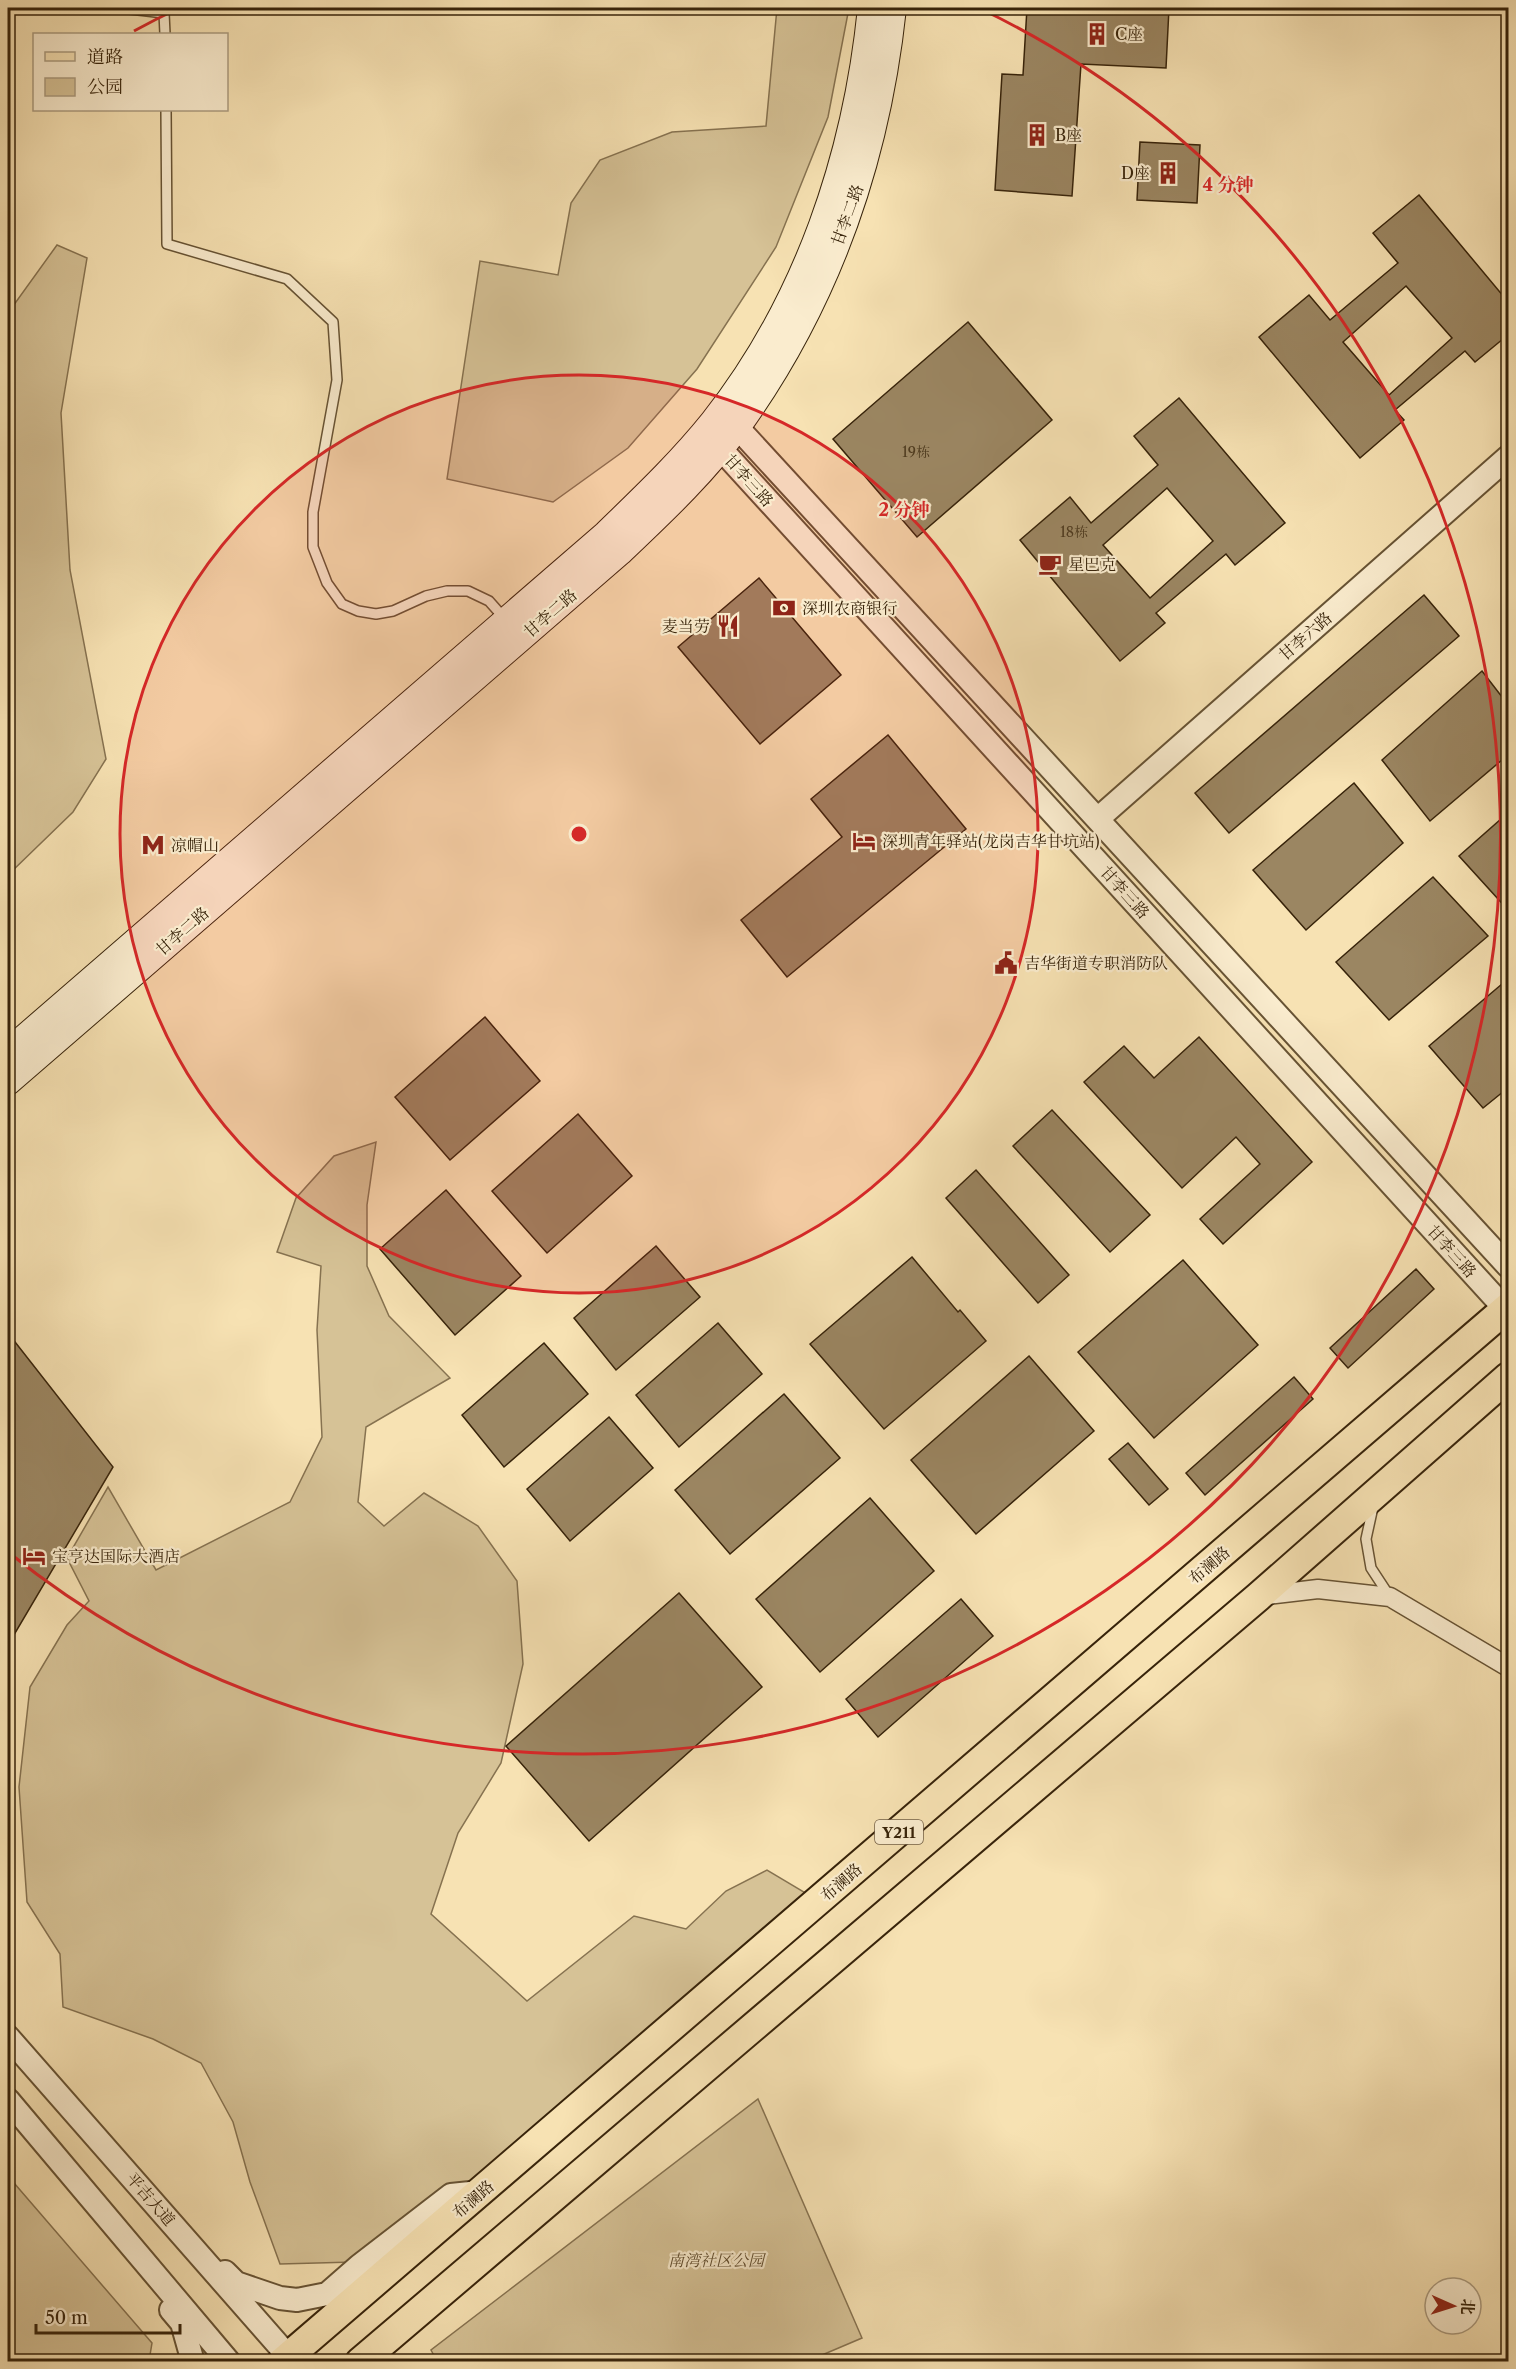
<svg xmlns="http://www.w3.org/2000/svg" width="1516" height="2369" font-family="'Libre Caslon Text','Noto Serif SC',serif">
  <rect width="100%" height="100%" fill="#f7e2b3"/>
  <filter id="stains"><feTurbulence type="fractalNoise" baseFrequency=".00333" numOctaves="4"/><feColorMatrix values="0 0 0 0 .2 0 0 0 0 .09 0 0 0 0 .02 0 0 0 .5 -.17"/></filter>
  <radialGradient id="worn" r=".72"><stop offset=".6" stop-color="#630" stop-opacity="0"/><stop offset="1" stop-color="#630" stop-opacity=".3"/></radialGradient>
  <!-- green -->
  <g fill="#d6c296" stroke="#867250" stroke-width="1.5">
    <polygon points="777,8 849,8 828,117 776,247 697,369 628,448 553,502 447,479 480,261 558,275 571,203 600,160 672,132 766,126"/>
    <polygon points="57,245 87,258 61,413 70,570 106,759 73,812 8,875 8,313"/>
    <polygon points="376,1142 367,1205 367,1266 389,1316 450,1378 366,1427 358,1502 384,1526 424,1493 478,1526 517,1581 523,1664 501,1763 458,1833 431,1914 527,2001 634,1916 686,1929 726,1891 767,1870 809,1895 399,2250 354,2262 280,2264 250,2182 233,2122 201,2063 153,2039 63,2007 60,1954 27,1902 19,1787 30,1687 67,1625 89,1601 67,1558 108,1487 156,1570 290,1502 322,1437 317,1330 321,1266 277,1252 296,1198 334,1156"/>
    <polygon points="758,2099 862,2338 808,2361 437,2361 431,2350"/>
    <polygon points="8,2176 152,2343 149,2361 8,2361"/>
  </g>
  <!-- building -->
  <g fill="#9b8662" stroke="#37230a" stroke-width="1.5" fill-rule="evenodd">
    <polygon points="1027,8 1169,8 1166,68 1081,64 1072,196 995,190 1002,74 1023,75"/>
    <polygon points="1140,142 1200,145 1197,203 1137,200"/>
    <path d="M1419,195L1509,303V334L1475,362L1465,351L1395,410L1404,420L1360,458L1259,337L1309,295L1330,320L1398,263L1373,233ZM1406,286L1452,338L1389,395L1343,342Z"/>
    <polygon points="968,322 1052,420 917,537 833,439"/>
    <path d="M1179,398L1285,523L1235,565L1226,554L1156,613L1165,623L1120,661L1020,540L1070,497L1091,523L1158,465L1134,436ZM1167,488L1213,541L1150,598L1103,545Z"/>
    <polygon points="759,578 841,675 760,744 678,647"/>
    <polygon points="1424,595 1459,636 1229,833 1195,793"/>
    <polygon points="1482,671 1509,706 1509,754 1430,821 1382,760"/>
    <polygon points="888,735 966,829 787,977 741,920 842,837 811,799"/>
    <polygon points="1354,783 1403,843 1306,930 1253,870"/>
    <polygon points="1509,812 1509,911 1459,856"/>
    <polygon points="1433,877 1488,936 1389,1020 1336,962"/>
    <polygon points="1509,978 1509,1087 1483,1108 1429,1046"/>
    <polygon points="485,1017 540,1081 450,1160 395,1097"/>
    <polygon points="1199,1037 1312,1162 1223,1244 1200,1219 1260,1164 1236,1137 1182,1188 1084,1082 1124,1046 1154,1078"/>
    <polygon points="1052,1110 1150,1215 1110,1252 1013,1146"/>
    <polygon points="578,1114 632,1176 547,1253 492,1191"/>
    <polygon points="976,1170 1069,1275 1038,1303 946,1198"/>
    <polygon points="446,1190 521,1276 455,1335 380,1249"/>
    <polygon points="656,1246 700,1297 616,1370 574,1318"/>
    <polygon points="912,1257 958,1312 960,1310 986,1341 884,1429 810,1344"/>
    <polygon points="1183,1260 1258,1345 1154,1438 1078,1352"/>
    <polygon points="1416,1269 1434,1289 1348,1368 1330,1348"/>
    <polygon points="718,1323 762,1374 679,1447 636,1395"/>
    <polygon points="8,1333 113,1467 8,1645"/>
    <polygon points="544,1343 588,1394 504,1467 462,1415"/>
    <polygon points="1029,1356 1094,1431 976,1534 911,1460"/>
    <polygon points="1294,1377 1313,1399 1205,1495 1186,1473"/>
    <polygon points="784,1394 840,1458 730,1554 675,1490"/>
    <polygon points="609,1417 653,1468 570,1541 527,1489"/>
    <polygon points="1128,1443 1168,1489 1149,1505 1109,1459"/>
    <polygon points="870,1498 934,1571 820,1672 756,1599"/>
    <polygon points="679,1593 762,1687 589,1841 506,1746"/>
    <polygon points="961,1599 993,1636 878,1737 846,1699"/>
  </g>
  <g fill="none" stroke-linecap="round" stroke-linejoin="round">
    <!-- service casing -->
    <g stroke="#675334" stroke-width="12">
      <g id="service">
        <polyline points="121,8 164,13 165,34"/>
        <polyline points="166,110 167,244 287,279 333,322 337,380 313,512 313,547 327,583 342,604 358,611 376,614 393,611 426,596 447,591 468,591 489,601 505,619"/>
        <polyline points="1373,1507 1366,1539 1371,1568 1390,1597"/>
      </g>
    </g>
    <!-- minor casing -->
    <g stroke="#675334" stroke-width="21">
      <polyline id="minor" points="1259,1596 1318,1589 1390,1597 1508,1667"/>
    </g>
    <!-- tertiary casing -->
    <g stroke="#675334" stroke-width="26">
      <g id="tertiary">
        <polyline points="1101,816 1508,457"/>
        <polyline points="1508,1266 737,427 713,422 720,448 1508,1312"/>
        <polyline points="8,2037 288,2356"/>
        <polyline points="8,2100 229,2362"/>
        <polyline points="225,2272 236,2283 280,2298 297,2300 327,2294 359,2266 451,2195 480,2192"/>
        <polyline points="171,2310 182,2323 193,2362"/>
      </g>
    </g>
    <!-- secondary casing -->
    <g stroke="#37230a" stroke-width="28">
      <g id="secondary">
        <path d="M8,1052L606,534C643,498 680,463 713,422C807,303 856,157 871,8"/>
        <path d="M8,1082L620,552C661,513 704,473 738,426C827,302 877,159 893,8"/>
      </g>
    </g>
    <!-- primary casing -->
    <g stroke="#37230a" stroke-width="32">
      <g id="primary">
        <polyline points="282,2362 1508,1307"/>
        <polyline points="360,2362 1258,1597 1508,1377"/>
      </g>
    </g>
    <!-- service -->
    <use href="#service" stroke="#faecce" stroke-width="9"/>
    <!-- minor -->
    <use href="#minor" stroke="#faecce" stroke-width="18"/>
    <!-- tertiary -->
    <use href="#tertiary" stroke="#faecce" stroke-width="22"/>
    <!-- secondary -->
    <use href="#secondary" stroke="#faecce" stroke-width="26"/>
    <!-- primary -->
    <use href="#primary" stroke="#f7e2b3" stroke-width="28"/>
  </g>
  <!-- distance rings -->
  <circle cx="579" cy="834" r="459" fill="#d62828" fill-opacity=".12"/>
  <g fill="none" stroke="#d62828" stroke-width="3">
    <circle cx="579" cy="834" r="459"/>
    <path d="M134 31A918 918 0 0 1 177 9M981 9A918 918 0 1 1 8 1552"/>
  </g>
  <!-- icons -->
  <defs>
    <g id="building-bare" transform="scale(1.8)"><path d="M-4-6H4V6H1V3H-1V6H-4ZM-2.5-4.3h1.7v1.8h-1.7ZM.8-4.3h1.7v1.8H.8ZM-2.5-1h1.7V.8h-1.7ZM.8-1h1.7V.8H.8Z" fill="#8f2418" stroke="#faecce" stroke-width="2.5" paint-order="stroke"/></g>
    <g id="cafe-bare" transform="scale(1.8)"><path d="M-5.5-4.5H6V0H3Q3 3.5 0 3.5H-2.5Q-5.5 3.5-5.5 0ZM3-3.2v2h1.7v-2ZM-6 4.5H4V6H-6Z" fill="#8f2418" stroke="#faecce" stroke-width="2.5" paint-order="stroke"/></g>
    <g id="bank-bare" transform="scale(1.8)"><path d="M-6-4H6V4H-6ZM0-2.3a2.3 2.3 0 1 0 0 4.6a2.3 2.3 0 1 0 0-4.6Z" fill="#8f2418" stroke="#faecce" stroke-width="2.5" paint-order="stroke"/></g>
    <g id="restaurant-bare" transform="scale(1.8)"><path d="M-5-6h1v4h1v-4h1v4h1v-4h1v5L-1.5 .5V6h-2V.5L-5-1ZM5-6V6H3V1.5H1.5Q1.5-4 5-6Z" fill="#8f2418" stroke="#faecce" stroke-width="2.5" paint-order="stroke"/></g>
    <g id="hotel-bare" transform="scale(1.8)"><path d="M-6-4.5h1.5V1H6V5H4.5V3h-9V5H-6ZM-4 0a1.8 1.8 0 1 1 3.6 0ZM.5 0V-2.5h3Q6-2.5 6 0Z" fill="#8f2418" stroke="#faecce" stroke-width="2.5" paint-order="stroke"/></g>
    <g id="metro-bare" transform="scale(1.8)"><path d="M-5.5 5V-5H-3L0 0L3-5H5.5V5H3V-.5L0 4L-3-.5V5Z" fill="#8f2418" stroke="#faecce" stroke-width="2.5" paint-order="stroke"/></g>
    <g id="civic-bare" transform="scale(1.8)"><path d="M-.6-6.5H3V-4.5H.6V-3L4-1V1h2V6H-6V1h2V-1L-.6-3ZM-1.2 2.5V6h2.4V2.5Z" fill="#8f2418" stroke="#faecce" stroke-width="2.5" paint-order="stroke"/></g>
  </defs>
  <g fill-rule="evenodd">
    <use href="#building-bare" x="1097" y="34"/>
    <use href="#building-bare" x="1037" y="135"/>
    <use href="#building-bare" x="1168" y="173"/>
    <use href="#cafe-bare" x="1050" y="564"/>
    <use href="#bank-bare" x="784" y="608"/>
    <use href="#restaurant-bare" x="728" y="626"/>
    <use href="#hotel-bare" x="864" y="841"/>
    <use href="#metro-bare" x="153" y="845"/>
    <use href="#civic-bare" x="1006" y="963"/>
    <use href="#hotel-bare" x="34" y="1556"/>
  </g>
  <g text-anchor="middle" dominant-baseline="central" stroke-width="4.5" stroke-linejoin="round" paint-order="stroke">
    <!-- number labels -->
    <g font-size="14" fill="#503c20">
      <text x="916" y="452">19栋</text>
      <text x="1074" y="532">18栋</text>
    </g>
    <!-- shield labels -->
    <rect fill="#faecce" stroke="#725f45" stroke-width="1.5" x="875" y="1820" width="48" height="24" rx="4.5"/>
    <g font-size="15" font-weight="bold" fill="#37230a">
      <text x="899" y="1832">Y211</text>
    </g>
    <!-- poi labels -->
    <g font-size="16" fill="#37230a" stroke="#faecce" text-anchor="start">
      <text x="1115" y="34">C座</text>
      <text x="1055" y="135">B座</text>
      <text x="1150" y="173" text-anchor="end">D座</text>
      <text x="1068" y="564">星巴克</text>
      <text x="802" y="608">深圳农商银行</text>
      <text x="710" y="626" text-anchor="end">麦当劳</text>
      <text x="882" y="841">深圳青年驿站(龙岗吉华甘坑站)</text>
      <text x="171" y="845">凉帽山</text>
      <text x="1024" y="963">吉华街道专职消防队</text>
      <text x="52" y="1556">宝亨达国际大酒店</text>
    </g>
    <!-- street labels -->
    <g font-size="16" fill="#37230a" stroke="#faecce">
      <text transform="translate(847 215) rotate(-70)">甘李二路</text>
      <text transform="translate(749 480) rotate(48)">甘李三路</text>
      <text transform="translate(550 613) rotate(-41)">甘李二路</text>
      <text transform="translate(1305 636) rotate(-41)">甘李六路</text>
      <text transform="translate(1125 892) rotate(48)">甘李三路</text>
      <text transform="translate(182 931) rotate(-41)">甘李二路</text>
      <text transform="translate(1452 1251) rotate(48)">甘李三路</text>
      <text transform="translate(1209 1565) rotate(-41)">布澜路</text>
      <text transform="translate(841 1882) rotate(-41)">布澜路</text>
      <text transform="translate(151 2199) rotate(49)">平吉大道</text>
      <text transform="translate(473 2199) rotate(-41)">布澜路</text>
    </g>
    <!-- park labels -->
    <g font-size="16" font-style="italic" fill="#5f4b2d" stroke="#faecce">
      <text x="716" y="2260">南湾社区公园</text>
    </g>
  </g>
  <circle cx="579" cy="834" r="9" fill="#d62828" stroke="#faecce" stroke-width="3"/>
  <g font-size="18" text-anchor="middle" font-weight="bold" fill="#d62828" stroke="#faecce" stroke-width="4.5" stroke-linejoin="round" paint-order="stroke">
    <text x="1228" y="191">4 分钟</text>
    <text x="904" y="516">2 分钟</text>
  </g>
  <!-- margin -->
  <rect width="1516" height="2369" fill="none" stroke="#f7e2b3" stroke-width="30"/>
  <rect x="9" y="9" width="1498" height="2351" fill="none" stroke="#37230a" stroke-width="3"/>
  <rect x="15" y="15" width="1486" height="2339" fill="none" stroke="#37230a" stroke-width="1.5"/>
  <!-- legend -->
  <rect x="33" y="33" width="195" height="78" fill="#faecce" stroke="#ac9c80" stroke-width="1.5"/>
  <rect x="45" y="52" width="30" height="9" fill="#f7e2b3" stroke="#ac9c80" stroke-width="1.5"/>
  <text x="87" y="63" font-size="18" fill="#37230a">道路</text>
  <rect x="45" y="78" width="30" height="18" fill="#d6c296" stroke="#ac9c80" stroke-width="1.5"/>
  <text x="87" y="93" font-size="18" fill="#37230a">公园</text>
  <!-- north arrow -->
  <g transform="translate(1453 2306) rotate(93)"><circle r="28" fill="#faecce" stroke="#ac9c80" stroke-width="1.5"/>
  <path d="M0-4.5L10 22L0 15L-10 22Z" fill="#8f2418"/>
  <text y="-9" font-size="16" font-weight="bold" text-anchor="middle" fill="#37230a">北</text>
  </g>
  <!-- scale -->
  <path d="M36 2324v9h144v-9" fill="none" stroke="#37230a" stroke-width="3"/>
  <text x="45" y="2324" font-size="18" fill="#37230a" stroke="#faecce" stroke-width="4.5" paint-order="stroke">50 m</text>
  <rect width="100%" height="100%" filter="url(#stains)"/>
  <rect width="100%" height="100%" fill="url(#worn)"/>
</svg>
